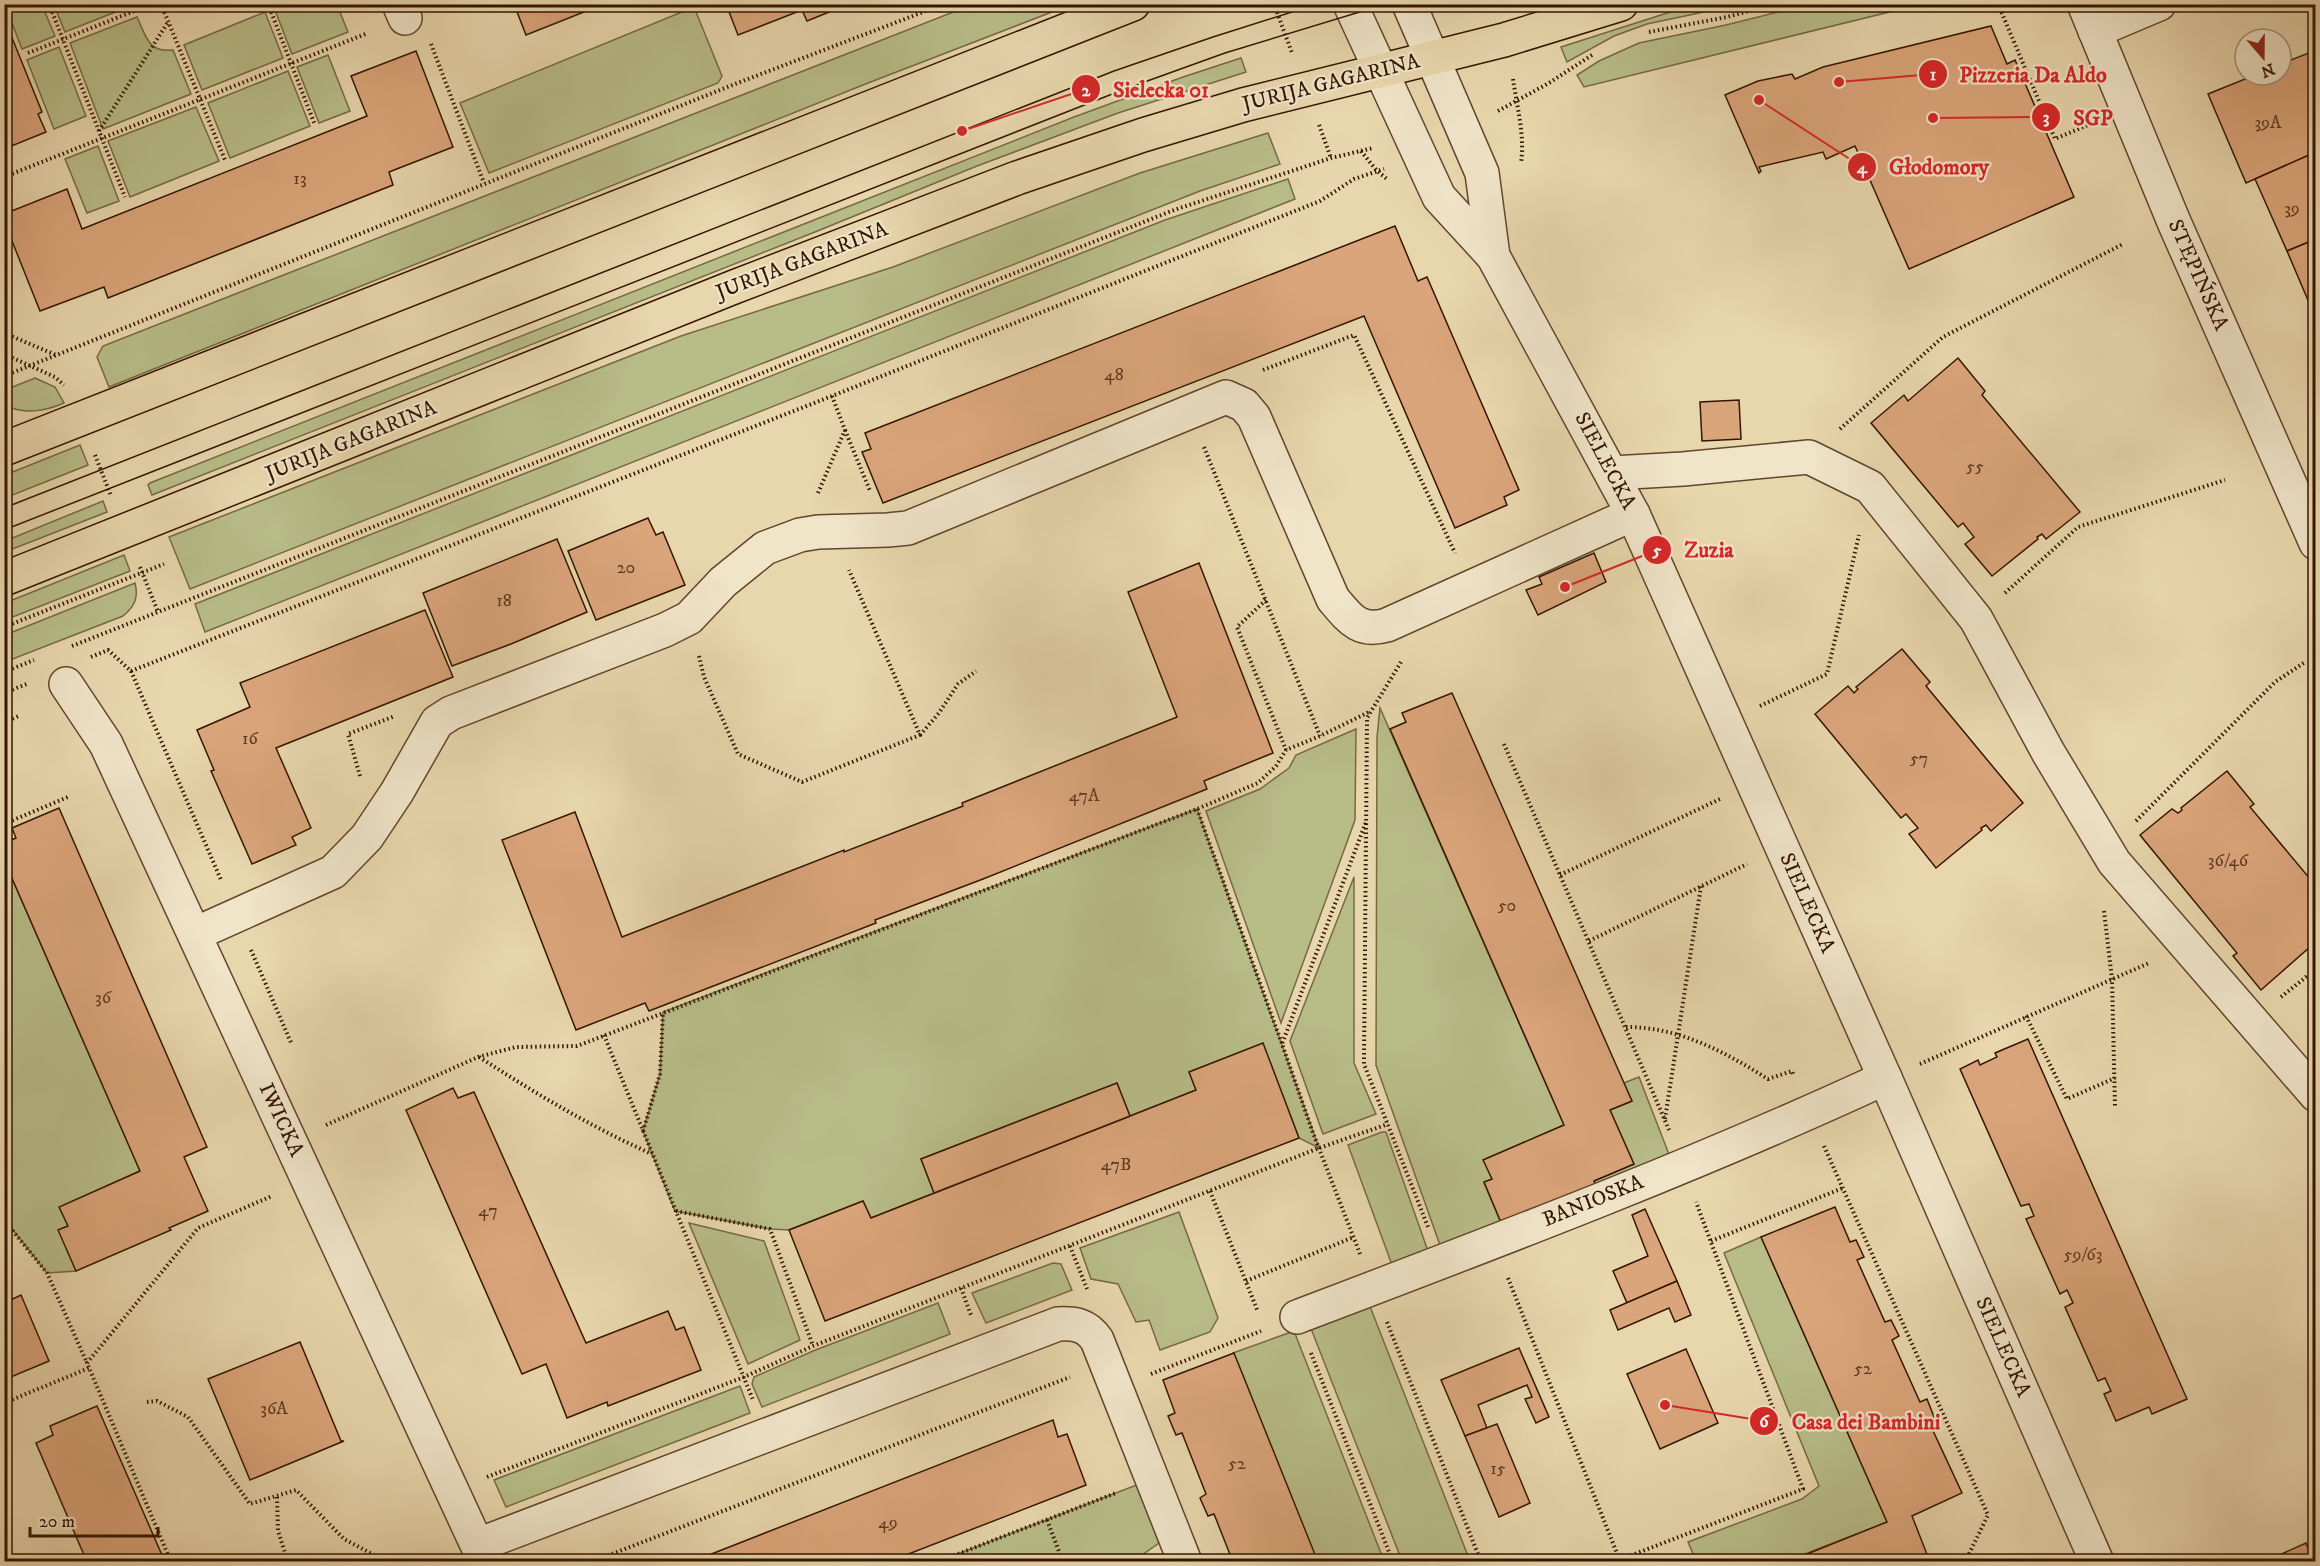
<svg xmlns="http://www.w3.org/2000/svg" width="2320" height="1566" font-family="'IM FELL DW Pica',serif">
  <rect width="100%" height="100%" fill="#e8d6ac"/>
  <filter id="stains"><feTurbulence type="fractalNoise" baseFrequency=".00333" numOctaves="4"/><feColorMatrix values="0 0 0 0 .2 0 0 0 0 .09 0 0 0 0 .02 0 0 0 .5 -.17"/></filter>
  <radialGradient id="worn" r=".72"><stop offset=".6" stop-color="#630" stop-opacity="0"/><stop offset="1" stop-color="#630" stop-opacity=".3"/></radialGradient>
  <!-- green -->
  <g fill="#b8bd88" stroke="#766944" stroke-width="1.5">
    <polygon points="5,5 42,5 55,36 22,49"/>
    <polygon points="133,5 65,32 54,5 133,4"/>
    <polygon points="273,5 337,5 348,32 292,54"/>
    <polygon points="971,5 1070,5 868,83 109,387 97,357 103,346"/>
    <polygon points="1692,5 1737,5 1647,24 1614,36 1567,62 1561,47"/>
    <polygon points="1806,5 1918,5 1584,87 1577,75 1599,61 1639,43 1726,25"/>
    <polygon points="694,7 722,76 718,83 489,173 460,103"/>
    <polygon points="265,12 283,58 202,90 184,45"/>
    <path d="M137,17C146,36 148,53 173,50L191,94L103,129L70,43Z"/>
    <polygon points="59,47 86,116 54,129 27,60"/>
    <polygon points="328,55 350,111 319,123 297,67"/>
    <polygon points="1241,58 1246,72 1118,113 977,166 815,232 152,495 148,485 150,483 1074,117 1183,77"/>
    <polygon points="288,71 310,126 230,158 208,103"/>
    <polygon points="196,107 219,161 130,197 108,141"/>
    <polygon points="1268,133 1280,164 1200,191 190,589 169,537 681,336 893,267 1140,173"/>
    <polygon points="98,146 119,201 87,213 65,159"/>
    <polygon points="1288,179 1295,199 205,632 195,604 1165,220"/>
    <path d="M35,378L55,387L64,403C43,412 26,414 5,406V390Z"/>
    <polygon points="80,445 88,465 5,498 5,475"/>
    <polygon points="103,501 107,512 5,552 5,541"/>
    <polygon points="124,555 130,571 5,620 5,603"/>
    <path d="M135,583C139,598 134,607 123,616L5,662V635Z"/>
    <polygon points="1380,708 1564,1125 1484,1160 1492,1179 1484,1183 1502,1225 1594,1184 1594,1181 1634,1164 1610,1110 1632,1101 1624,1083 1639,1077 1672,1162 1450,1252 1441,1248 1376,1065 1377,737"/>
    <polygon points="1356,729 1355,820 1281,1023 1206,811 1260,789 1289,768 1296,755"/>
    <polygon points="1197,809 1319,1148 1299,1138 1263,1044 1189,1072 1196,1090 1130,1116 1117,1083 921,1159 934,1193 871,1218 863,1201 789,1230 770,1229 675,1211 643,1131 660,1074 663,1012"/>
    <polygon points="4,860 140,1171 60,1207 68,1226 59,1230 76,1271 47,1273 5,1220"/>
    <polygon points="1354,877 1354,1063 1376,1114 1323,1134 1290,1041"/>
    <polygon points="1382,1132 1386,1132 1429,1254 1395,1273 1348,1145"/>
    <polygon points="1179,1212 1218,1318 1210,1332 1160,1350 1149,1320 1136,1322 1118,1284 1091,1279 1080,1248"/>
    <polygon points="689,1223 764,1241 800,1340 748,1364"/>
    <polygon points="1761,1237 1887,1522 1787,1561 1696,1561 1688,1542 1802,1499 1819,1486 1724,1253"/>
    <polygon points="1053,1263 1061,1264 1072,1290 986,1323 972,1293"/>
    <polygon points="938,1303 950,1334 762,1407 752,1384 754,1377 813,1351"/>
    <polygon points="1369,1304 1470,1561 1402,1561 1310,1326"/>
    <polygon points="1294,1331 1384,1561 1317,1561 1233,1353"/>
    <polygon points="740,1386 750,1413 506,1507 494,1480"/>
    <polygon points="1152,1479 1162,1541 1132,1562 937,1562"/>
  </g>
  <!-- building -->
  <g fill="#dba57b" stroke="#341501" stroke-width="1.5">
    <polygon points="514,4 604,4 526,35"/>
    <polygon points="726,4 849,4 807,21 802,10 738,35"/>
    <polygon points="4,18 42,112 38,114 46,132 4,149"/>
    <polygon points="1991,26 2007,64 2015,60 2074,197 1909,269 1855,146 1826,159 1823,152 1759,167 1761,171 1759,173 1725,95 1758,81 1792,74 1795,79 1823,67"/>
    <polygon points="2316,50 2316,152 2246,183 2208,94 2255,75 2281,75 2281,64"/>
    <polygon points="416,51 453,147 389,172 393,185 108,298 104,287 40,311 4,221 4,214 67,189 82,229 367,116 351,76"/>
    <polygon points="2316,152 2316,239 2287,251 2255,179"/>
    <polygon points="1395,226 1418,281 1427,277 1519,490 1504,497 1507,505 1455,528 1364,316 883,503 862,452 871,449 865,433"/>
    <polygon points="2316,239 2316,319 2287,251"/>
    <polygon points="1958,358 1985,391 1982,395 2080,512 2046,539 2042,534 2037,537 2038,539 1992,576 1965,544 1974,537 1963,523 1958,527 1871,423 1904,395 1908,401"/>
    <polygon points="1739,400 1741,439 1702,441 1700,402"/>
    <polygon points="648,518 656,535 663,532 685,585 596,620 568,551"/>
    <polygon points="557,539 587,612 511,644 452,666 423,593"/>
    <polygon points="1594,553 1606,582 1538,615 1526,590 1542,584 1539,577"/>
    <polygon points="1199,563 1273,753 1204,781 1207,789 983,879 875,920 876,923 649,1011 645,1003 576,1030 502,840 575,812 622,937 844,850 844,852 963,806 962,803 1177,717 1128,592"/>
    <polygon points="425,610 453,677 276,748 311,828 292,837 296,845 252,864 211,771 214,770 197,730 250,707 240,683"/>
    <polygon points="1902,649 1930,682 1926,686 2023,803 1991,831 1986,825 1981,828 1982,830 1936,868 1909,834 1918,828 1906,814 1901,818 1815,714 1848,686 1854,693 1858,689 1856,687"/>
    <polygon points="1452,693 1632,1101 1610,1110 1634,1164 1594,1181 1595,1184 1502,1225 1484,1182 1492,1179 1483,1160 1564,1125 1390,729 1406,722 1402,713"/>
    <polygon points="2227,771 2254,804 2250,807 2316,886 2316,952 2310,947 2261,990 2233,956 2237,953 2140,835 2172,809 2178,813 2182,810 2181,808"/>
    <polygon points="59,808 207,1147 184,1157 208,1211 169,1228 171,1230 76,1271 58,1230 68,1226 59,1207 140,1171 4,860 4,843 16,838 12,828"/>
    <polygon points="2028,1039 2187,1399 2152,1414 2149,1407 2116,1421 2104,1394 2111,1391 2105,1378 2098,1381 2065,1307 2073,1303 2067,1290 2060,1294 2026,1219 2034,1216 2029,1204 2021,1206 1960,1069 1978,1060 1980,1065 1997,1057 1995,1053"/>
    <polygon points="1263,1043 1299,1138 825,1321 789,1230 863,1201 871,1218 1196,1090 1189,1072"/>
    <polygon points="1117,1083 1130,1116 934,1193 921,1159"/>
    <polygon points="453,1088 458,1098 474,1092 586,1343 668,1311 676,1330 684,1327 701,1370 608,1406 607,1402 567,1418 546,1364 522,1374 406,1110"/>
    <polygon points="1835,1207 1850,1242 1856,1240 1864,1257 1857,1260 1885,1322 1891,1320 1899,1336 1892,1340 1920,1402 1927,1399 1934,1417 1928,1420 1962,1493 1912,1516 1930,1562 1787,1562 1887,1522 1761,1237"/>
    <polygon points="1645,1209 1677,1281 1627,1303 1613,1271 1648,1256 1632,1215"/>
    <polygon points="1677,1281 1691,1315 1675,1322 1669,1308 1618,1330 1610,1310"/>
    <polygon points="21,1295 49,1361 6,1379 4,1374 4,1303"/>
    <polygon points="300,1342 341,1441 344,1441 250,1480 208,1379"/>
    <polygon points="1519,1348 1549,1417 1536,1423 1525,1399 1532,1397 1527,1385 1478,1405 1487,1428 1465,1436 1441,1380"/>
    <polygon points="1686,1349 1718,1423 1660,1449 1627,1374"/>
    <polygon points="1234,1353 1318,1562 1233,1562 1214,1514 1208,1516 1200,1498 1206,1494 1182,1433 1176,1435 1168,1416 1175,1413 1163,1380"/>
    <polygon points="97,1406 165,1562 87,1562 36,1443 53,1435 50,1426"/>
    <polygon points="1053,1420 1058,1437 1067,1434 1086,1485 888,1562 691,1562"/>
    <polygon points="1497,1424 1530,1503 1499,1517 1465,1436"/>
    <polygon points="2306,1543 2313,1562 2264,1562"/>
  </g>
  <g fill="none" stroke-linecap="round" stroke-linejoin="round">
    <!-- minor casing -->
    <g stroke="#61452c" stroke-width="36">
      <g id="minor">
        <polyline points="399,4 405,18"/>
        <polyline points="1350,4 1439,197 1493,256 1633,514 1885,1078 2097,1562"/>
        <polyline points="1409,4 1482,173 1493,256"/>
        <polyline points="2084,4 2174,222 2316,543"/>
        <polyline points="2095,31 2159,4"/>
        <polyline points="1612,473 1683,469 1809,457 1870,487 1976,619 2048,752 2114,862 2316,1095"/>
        <polyline points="66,684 106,744 485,1562"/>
        <path d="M195,934L333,872L367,837L397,792L437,722L451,713L665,630L689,618L723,582L765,548L800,535L818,532L888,530L908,528L1226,397L1244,405L1254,417L1333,599C1350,619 1359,633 1387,625L1633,514"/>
        <path d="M1297,1317C1494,1242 1693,1167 1885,1078"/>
        <path d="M478,1545L1058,1324C1075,1323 1087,1325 1097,1340L1185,1562"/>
      </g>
    </g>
    <!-- major casing -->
    <g stroke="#341501" stroke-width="36">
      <g id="major">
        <polyline points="4,449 1133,4"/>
        <polyline points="4,579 734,287 1017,178 1143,135 1243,105 1504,40 1621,4"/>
      </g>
    </g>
    <!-- path -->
    <g stroke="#341501" stroke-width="4" stroke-dasharray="1.5 3" stroke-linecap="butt">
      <polyline points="49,4 125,197"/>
      <polyline points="161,4 225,160"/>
      <polyline points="268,4 315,125"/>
      <polyline points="1274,4 1292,53"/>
      <polyline points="1998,4 2055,139 2090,124"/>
      <polyline points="1649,32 1727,17 1774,4"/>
      <polyline points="431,44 484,183"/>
      <polyline points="28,53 152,4"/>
      <path d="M1513,79C1517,107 1525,135 1521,163"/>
      <polyline points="1498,111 1549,83 1592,55"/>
      <polyline points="1319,125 1331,158"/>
      <polyline points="99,131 168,22"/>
      <polyline points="1361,151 1377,171 1387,179"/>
      <polyline points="4,177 368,33"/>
      <polyline points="4,333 56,355"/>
      <polyline points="4,354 55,377 64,385"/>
      <polyline points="1263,370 1354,335 1455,553"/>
      <polyline points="4,376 735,84 944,4"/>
      <polyline points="1840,429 1943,337 2123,244"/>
      <polyline points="845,430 870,491"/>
      <polyline points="1204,447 1320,736"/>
      <polyline points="95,455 111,496"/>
      <polyline points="818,493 845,430 832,396"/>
      <polyline points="140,567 158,612"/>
      <polyline points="2005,593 2078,527 2225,480"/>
      <polyline points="1266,600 1237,627 1286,750"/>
      <polyline points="4,627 164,564"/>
      <polyline points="72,646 1174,210 1331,158 1373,148"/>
      <polyline points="699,656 704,677 738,754 802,782 920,735 849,570"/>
      <polyline points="91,657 108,650 131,671 832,396 1320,201 1354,179 1384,169"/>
      <polyline points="1401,662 1367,718 1364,1064 1428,1227"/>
      <polyline points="131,671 221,880"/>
      <polyline points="4,672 34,660"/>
      <polyline points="4,693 29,683"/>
      <polyline points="1760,706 1827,674 1859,535"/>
      <polyline points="4,722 19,716"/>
      <polyline points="920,735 939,713 958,684 976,671"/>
      <polyline points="1504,744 1669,1130"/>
      <polyline points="360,776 348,734 395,716"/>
      <polyline points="1197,809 1282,1044"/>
      <polyline points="2136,821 2275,682 2305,662"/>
      <polyline points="4,824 68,797"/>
      <polyline points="1560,875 1720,799"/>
      <polyline points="2104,911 2112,979 2115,1107"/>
      <polyline points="1589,941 1747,864"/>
      <polyline points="251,950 292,1045"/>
      <polyline points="2281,997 2316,969"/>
      <polyline points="2026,1016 2067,1099 2115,1078"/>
      <path d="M1626,1027C1679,1027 1723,1051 1768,1079L1792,1071L1794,1076"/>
      <polyline points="604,1035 753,1400"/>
      <path d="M479,1057C535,1093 591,1127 652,1154"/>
      <polyline points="1920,1064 2149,963"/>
      <polyline points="1665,1119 1701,886"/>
      <polyline points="326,1125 478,1057 516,1047 577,1046 1197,809 1258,783 1276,766 1286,750 1320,736 1371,711"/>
      <polyline points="643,1131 660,1074 663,1012"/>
      <polyline points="1824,1146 1988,1515 1965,1562"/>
      <polyline points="1210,1191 1258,1312"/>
      <polyline points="676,1211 770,1229 813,1346"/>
      <polyline points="4,1220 47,1273 87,1363"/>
      <polyline points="1711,1241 1843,1188"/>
      <polyline points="1070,1246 1087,1289"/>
      <polyline points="1360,1254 1313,1133 1282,1044 1366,822"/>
      <polyline points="1508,1278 1620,1561"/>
      <polyline points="1246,1281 1354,1237"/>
      <polyline points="961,1288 971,1315"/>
      <polyline points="1387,1322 1481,1562"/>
      <polyline points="1311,1353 1393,1562"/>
      <polyline points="1151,1374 1261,1331"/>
      <polyline points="147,1402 157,1401 188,1417 250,1504 296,1490 344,1539 387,1562"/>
      <polyline points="4,1403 89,1368"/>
      <polyline points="487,1477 744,1377 813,1346 1319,1148 1388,1124"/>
      <polyline points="277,1497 278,1531 288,1562"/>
      <polyline points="1047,1520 1063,1562"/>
      <polyline points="171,1562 87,1363 198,1228 272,1196"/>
      <polyline points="591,1562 1070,1377"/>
      <polyline points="937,1562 1116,1493"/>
      <polyline points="1614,1562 1803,1489 1696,1202"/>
    </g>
    <!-- minor -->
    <use href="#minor" stroke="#f0e4c9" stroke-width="33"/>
    <!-- major -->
    <use href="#major" stroke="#e8d6ac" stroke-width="33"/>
    <!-- tram -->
    <g stroke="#341501" stroke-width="1.5">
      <polyline points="4,508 1114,71 1213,37 1317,4"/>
      <polyline points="4,530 1125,89 1225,53 1386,4"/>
    </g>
  </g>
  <g text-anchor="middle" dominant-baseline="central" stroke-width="4.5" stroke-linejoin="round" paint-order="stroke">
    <!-- number labels -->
    <g font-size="18" fill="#5e3920">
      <text x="2268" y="123">39A</text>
      <text x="300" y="179">13</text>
      <text x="2292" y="209">39</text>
      <text x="1114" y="375">48</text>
      <text x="1975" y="467">55</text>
      <text x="626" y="568">20</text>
      <text x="504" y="601">18</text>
      <text x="250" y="739">16</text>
      <text x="1919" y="759">57</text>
      <text x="1084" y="796">47A</text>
      <text x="2228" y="861">36/46</text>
      <text x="1507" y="906">50</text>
      <text x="103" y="998">36</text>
      <text x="1116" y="1165">47B</text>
      <text x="488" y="1211">47</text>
      <text x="2083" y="1255">59/63</text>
      <text x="1863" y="1369">52</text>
      <text x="274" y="1409">36A</text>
      <text x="1237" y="1464">52</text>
      <text x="1498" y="1469">15</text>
      <text x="888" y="1523">49</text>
    </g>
    <!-- street labels -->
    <g font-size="21" fill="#341501" stroke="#f0e4c9">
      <text transform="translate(1331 83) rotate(-14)">JURIJA GAGARINA</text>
      <text transform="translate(802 261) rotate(-21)">JURIJA GAGARINA</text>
      <text transform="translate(2198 275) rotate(66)">STĘPIŃSKA</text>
      <text transform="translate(351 441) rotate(-22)">JURIJA GAGARINA</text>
      <text transform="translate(1605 461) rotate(62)">SIELECKA</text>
      <text transform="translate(1807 903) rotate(66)">SIELECKA</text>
      <text transform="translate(281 1120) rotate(65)">IWICKA</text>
      <text transform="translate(1593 1201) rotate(-22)">BANIOSKA</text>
      <text transform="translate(2003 1347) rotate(66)">SIELECKA</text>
    </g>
  </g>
  <!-- callouts -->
  <path fill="none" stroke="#d62828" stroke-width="2" d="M1839 82L1933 74M962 131L1086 89M1933 118L2046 117M1759 100L1862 167M1565 587L1657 550M1665 1405L1764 1421"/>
  <g fill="#d62828" stroke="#f0e4c9" stroke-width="2">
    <circle cx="1839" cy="82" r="6"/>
    <circle cx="962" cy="131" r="6"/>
    <circle cx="1933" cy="118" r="6"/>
    <circle cx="1759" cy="100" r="6"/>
    <circle cx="1565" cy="587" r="6"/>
    <circle cx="1665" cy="1405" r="6"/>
    <circle cx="1933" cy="74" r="15"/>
    <circle cx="1086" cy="89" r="15"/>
    <circle cx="2046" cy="117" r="15"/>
    <circle cx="1862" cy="167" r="15"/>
    <circle cx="1657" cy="550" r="15"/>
    <circle cx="1764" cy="1421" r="15"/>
  </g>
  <g font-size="18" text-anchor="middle" font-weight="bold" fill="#fff">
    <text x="1933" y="80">1</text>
    <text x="1086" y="96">2</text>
    <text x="2046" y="123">3</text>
    <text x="1862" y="173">4</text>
    <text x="1657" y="556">5</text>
    <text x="1764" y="1427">6</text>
  </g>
  <g font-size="22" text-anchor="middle" font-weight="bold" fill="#d62828" stroke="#f0e4c9" stroke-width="4.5" stroke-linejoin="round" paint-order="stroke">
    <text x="2033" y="82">Pizzeria Da Aldo</text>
    <text x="1161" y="97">Sielecka 01</text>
    <text x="2093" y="125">SGP</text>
    <text x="1939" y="174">Głodomory</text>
    <text x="1709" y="557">Zuzia</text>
    <text x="1866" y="1429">Casa dei Bambini</text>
  </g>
  <!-- margin -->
  <rect width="2320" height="1566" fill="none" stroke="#e8d6ac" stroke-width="24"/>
  <rect x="6" y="6" width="2308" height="1554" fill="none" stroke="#341501" stroke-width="3"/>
  <rect x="12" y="12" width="2296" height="1542" fill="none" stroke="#341501" stroke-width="1.5"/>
  <!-- north arrow -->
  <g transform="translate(2263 57) rotate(160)"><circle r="28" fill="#f0e4c9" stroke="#a59179" stroke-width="1.5"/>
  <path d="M0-4.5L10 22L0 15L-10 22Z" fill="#8f2418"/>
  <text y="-9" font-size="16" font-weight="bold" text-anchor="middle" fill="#341501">N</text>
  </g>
  <!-- scale -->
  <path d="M30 1527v9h128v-9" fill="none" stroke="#341501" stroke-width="3"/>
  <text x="39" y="1527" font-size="18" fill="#341501" stroke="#f0e4c9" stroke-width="4.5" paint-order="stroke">20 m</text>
  <rect width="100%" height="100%" filter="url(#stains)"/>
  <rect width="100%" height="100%" fill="url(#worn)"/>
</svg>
